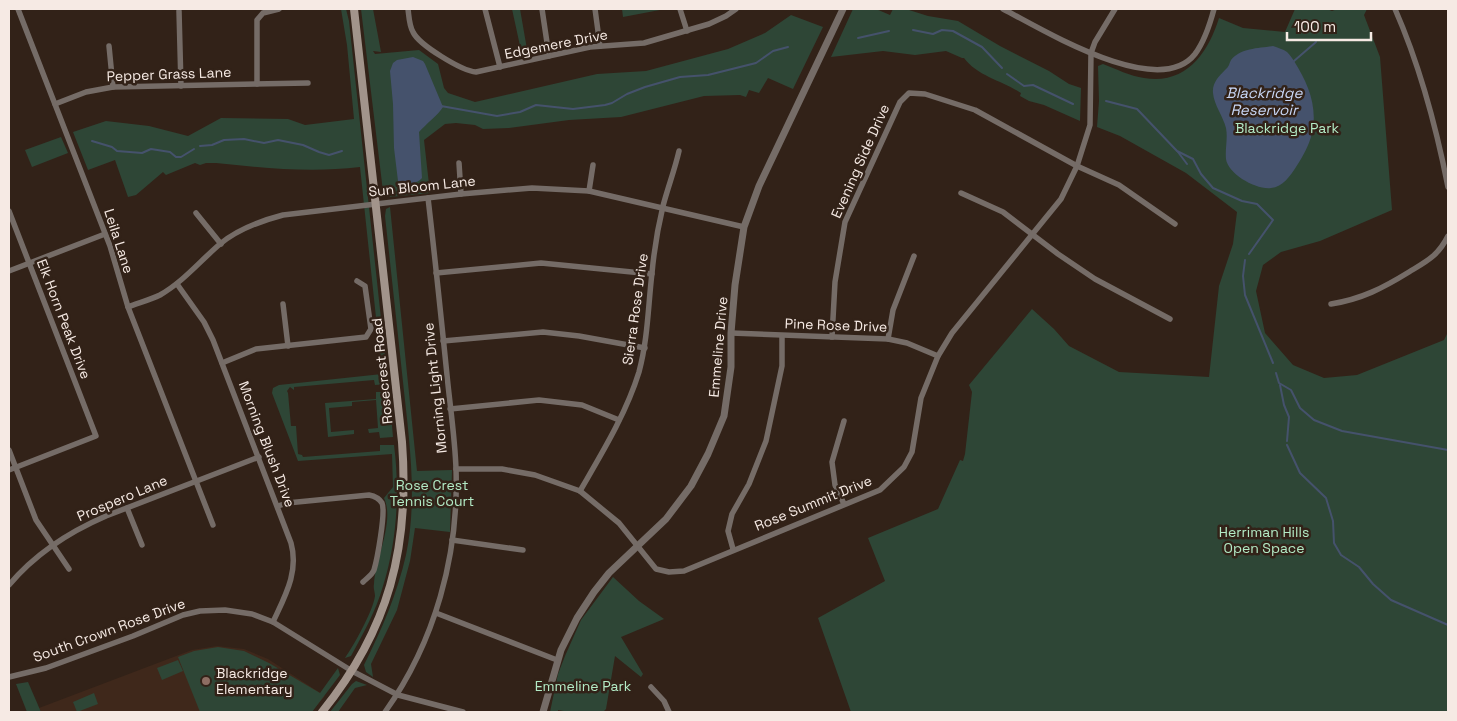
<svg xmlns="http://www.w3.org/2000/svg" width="1457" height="721" font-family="'Space Grotesk',sans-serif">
  <rect width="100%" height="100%" fill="#322218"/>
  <!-- built -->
  <polygon fill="#3f281b" points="217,646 244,649 268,659 325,696 311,712 41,712 39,708 192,650"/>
  <!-- green -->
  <g fill="#2e4636">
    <path d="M341,9H346L349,21L388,384L375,385L374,380L294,387V390L290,387L287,391L288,393L291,426H296L298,454L302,455L303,457L380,451V445H394C400,491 397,542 383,586C376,611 363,634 351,656L345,658C354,645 373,611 375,596C375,592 373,588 374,584C375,560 395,521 384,498L393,487L392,454L298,461L272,393L273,388L279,385L382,374L360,167C310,173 265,168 216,163H206L200,165L195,163L166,175L163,172L136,195L128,197L115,160L88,170L73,132L106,121L149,126L188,136L221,118L288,119L305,125L354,119L347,45Z"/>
    <polygon points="361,9 373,9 381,52 373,51 375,54 419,50 438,64 444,88 448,93 475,102 597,74 646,71 728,49 765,33 791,15 823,27 793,89 768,78 759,93 749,90 746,97 740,95 704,96 621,117 569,120 509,128 483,129 475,125 456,123 445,124 424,140 430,193 390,197 383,193 382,183"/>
    <polygon points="512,9 520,9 528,55 522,55"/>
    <polygon points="622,9 665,9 623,17"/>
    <path d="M853,9H876L890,15L893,9L909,10L928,16L958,21L1000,46L1049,71L1069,84L1081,88L1080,121L1044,105L1029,101L1020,96L1021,93C1003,81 977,76 964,58H962L946,51L915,55L883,51L831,57Z"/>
    <path d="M1295,9H1327L1332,11L1337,9H1367L1364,15L1380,57L1392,210L1320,241L1281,252L1263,265L1256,291L1265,333L1293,365L1324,378L1357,375L1444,340L1448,332V712H851L818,618L885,581L868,538L938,509L960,460L963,461L965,454L972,392L969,385L1032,309L1054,329L1069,346L1119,372L1209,377L1219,286L1233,244L1237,212L1186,173L1120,136L1097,127L1099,101L1098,66L1103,64C1116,69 1130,76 1144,78C1186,85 1208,53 1219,18L1243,28L1285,32Z"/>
    <polygon points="61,137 68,153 32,167 25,150"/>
    <path d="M390,207L417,471L452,470L450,532L415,528L410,561L397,610L371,664L373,677L366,672L364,665C382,629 397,594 406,555C418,498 409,439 403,382C397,326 391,271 385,216L386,209Z"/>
    <polygon points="376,392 389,392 393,437 380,438 379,432 369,433 368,429 378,428 376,400 352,402 352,406 329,408 331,432 354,430 354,434 328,437 325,403 376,399"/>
    <polygon points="613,577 639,601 664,619 621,637 643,674 641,677 615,656 606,709 603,712 569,712 558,710 558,712 550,712 558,674 565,656 581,620"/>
    <polygon points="218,647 244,651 269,663 320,693 338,668 340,675 312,712 200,712 178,657 194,651"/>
    <polygon points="178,660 183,671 162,680 157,668"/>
    <polygon points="356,681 367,685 355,688 338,712 330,712 352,684"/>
    <polygon points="28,682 41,712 27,712 16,684"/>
    <polygon points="94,693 98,704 77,712 73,702"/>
  </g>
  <!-- water -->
  <g fill="#45526c">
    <path d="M1273,46C1278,48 1283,49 1287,52C1290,55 1292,58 1294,61C1308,83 1318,107 1312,133C1309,146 1303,156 1296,167C1290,176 1283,187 1271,188C1256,190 1228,174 1226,159C1225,149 1228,138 1226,128C1223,116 1214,105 1213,93C1212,83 1219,76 1225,70C1229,67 1229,64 1231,60C1240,48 1259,48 1273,46Z"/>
    <path d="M413,57L423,61L425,64L443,107C439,114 425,125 419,132L422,178C417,184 405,186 398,181L394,148L393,104L390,71L393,63L397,60Z"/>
  </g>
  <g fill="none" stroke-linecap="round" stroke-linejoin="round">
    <!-- stream -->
    <g stroke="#45526c" stroke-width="2">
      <polyline points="913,30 933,34 942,30 953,31 982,47 1002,68"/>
      <polyline points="858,38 889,31"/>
      <polyline points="1294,61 1316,42"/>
      <polyline points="1007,74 1024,86 1033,85 1073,104"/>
      <polyline points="1106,101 1137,109 1177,151 1193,159 1201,174 1213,188 1242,201 1257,204 1273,220 1249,254"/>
      <polyline points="441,106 497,116 520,112 536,105 573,109 605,105 612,103 627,94 645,87 680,77 708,75 756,63 773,51 788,47"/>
      <polyline points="92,141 112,147 117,151 142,153 151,149 170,152 176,157 181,157 194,149"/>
      <polyline points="200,146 212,145 224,140 244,139 264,143 278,140 303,145 319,152 329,155 342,151"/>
      <polyline points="1178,152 1187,164"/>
      <polyline points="1245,260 1243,276 1245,295 1273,363"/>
      <polyline points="1276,373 1279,383 1291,390 1300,408 1314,420 1342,431 1448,450"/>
      <polyline points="1280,385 1284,405 1289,417 1287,441"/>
      <polyline points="1287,445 1300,473 1326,498 1333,521 1334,543 1341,555 1359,567 1373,584 1391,600 1448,625"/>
    </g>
    <!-- minor -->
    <g stroke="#756c67" stroke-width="5.5">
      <polyline points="18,9 110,246 128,307 213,525"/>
      <path d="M408,9C409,16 409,25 413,32C419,45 462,71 476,72L590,47L644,43L709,24L726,16L736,9"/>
      <polyline points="485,9 500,67"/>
      <polyline points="542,9 549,56"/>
      <polyline points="595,9 600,46"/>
      <polyline points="680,9 687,31"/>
      <path d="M1003,9C1042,29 1158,101 1195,54C1204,42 1210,24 1214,9"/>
      <path d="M1395,9C1420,66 1436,126 1448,187"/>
      <polyline points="179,11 181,86"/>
      <polyline points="109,46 113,87"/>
      <polyline points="257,84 257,20 263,13 279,9"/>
      <polyline points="55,104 86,92 113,87 308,83"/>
      <polyline points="459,163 461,194"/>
      <polyline points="589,191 593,165"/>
      <polyline points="961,193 1003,212 1058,254 1095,279 1170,319"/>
      <polyline points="9,211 96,436 9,470"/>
      <polyline points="196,213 221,244"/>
      <polyline points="9,271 105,234"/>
      <polyline points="436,273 541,263 652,274"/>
      <path d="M177,284L204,322L213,340L291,543C299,572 285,596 273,622"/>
      <polyline points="283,304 288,346"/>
      <path d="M1331,304C1362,299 1383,288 1409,272C1427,261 1438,256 1448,236"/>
      <path d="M128,307C138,303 150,300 160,295C183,282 200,261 220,244C238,229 260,221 283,215L461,194L532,188L589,191L744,227"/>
      <polyline points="731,333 888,339 907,343 938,356"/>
      <polyline points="832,337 835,282 845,222 900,102 909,93 925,94 975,110 1077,166 1119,185 1175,224"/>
      <polyline points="888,339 893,310 914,256"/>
      <polyline points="443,341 543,332 579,336 645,348"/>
      <polyline points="222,363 256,349 366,337 371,329 365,286 357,281"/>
      <polyline points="450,409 539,400 582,405 619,420"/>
      <polyline points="9,450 36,520 69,569"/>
      <polyline points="456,469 502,469 535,475 580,491 619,523 656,569 669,572 684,571 880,490 904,467 912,452 921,398 938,356 952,333 1061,199 1077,166 1090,125 1091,53 1095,42 1115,9"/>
      <path d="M580,491C602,453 626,414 639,372C648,338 648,307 652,273C654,251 658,227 663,206C668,187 675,169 679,151"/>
      <polyline points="844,504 835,485 832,462 844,421"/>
      <path d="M278,506L287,503L369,495C374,496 379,498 382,503C386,512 377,560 374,570C372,575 367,578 363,582"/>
      <polyline points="127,508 142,545"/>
      <polyline points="452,540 523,550"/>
      <polyline points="733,549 728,531 732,514 749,484 766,441 782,366 782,336"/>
      <path d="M9,585C35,554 69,532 106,516L259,457"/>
      <polyline points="436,613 557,660"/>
      <polyline points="9,677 46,668 133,636 183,615 200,611 225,610 252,614 273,622 352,671 398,695 463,712"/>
      <polyline points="651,687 664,701 669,712"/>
      <path d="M385,712C435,642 459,555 456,469C455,438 450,406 447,375C441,316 435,257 428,198"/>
    </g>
    <!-- tertiary -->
    <polyline stroke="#756c67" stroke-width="7" points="543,712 561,650 577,618 594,592 609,573 666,519 691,486 708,454 724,416 731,367 731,333 735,285 744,227 759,186 843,9"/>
    <!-- secondary -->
    <path stroke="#a2948b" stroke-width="8" d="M322,712C389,629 410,548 402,442L354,9"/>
  </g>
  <!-- markers -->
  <circle fill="#8d6e63" stroke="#322218" stroke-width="2" cx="206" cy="681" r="5"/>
  <g text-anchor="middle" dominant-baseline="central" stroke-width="5" stroke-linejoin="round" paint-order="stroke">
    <!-- street labels -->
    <g font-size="14" fill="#f6eae4" stroke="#322218">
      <text transform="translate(556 44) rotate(-11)">Edgemere Drive</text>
      <text transform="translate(169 74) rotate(-2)">Pepper Grass Lane</text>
      <text transform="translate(860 161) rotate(-66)">Evening Side Drive</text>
      <text transform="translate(422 186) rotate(-6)">Sun Bloom Lane</text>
      <text transform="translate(119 241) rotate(72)">Leila Lane</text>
      <text transform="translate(635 309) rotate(-82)">Sierra Rose Drive</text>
      <text transform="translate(64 319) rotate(69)">Elk Horn Peak Drive</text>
      <text transform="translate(836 325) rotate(2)">Pine Rose Drive</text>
      <text transform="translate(718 347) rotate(-85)">Emmeline Drive</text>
      <text transform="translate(382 371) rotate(-96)">Rosecrest Road</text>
      <text transform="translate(435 388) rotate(-96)">Morning Light Drive</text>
      <text transform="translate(267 444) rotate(69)">Morning Blush Drive</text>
      <text transform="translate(122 498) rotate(-23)">Prospero Lane</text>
      <text transform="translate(813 503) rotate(-22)">Rose Summit Drive</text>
      <text transform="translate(109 630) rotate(-20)">South Crown Rose Drive</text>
    </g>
    <!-- park labels -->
    <g font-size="14" fill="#b3ebc6" stroke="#322218">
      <text x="1287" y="128">Blackridge Park</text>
      <text x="432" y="485">Rose Crest<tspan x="432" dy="16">Tennis Court</tspan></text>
      <text x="1264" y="532">Herriman Hills<tspan x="1264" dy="16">Open Space</tspan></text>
      <text x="583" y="686">Emmeline Park</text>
    </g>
    <!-- poi labels -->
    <g font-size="14" fill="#f6eae4" stroke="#322218" text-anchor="start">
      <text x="216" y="673">Blackridge<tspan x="216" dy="16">Elementary</tspan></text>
    </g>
    <!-- water labels -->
    <g font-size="15" font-style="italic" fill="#c8d7f6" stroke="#322218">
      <text x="1264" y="92">Blackridge<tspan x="1264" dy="17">Reservoir</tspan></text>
    </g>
  </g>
  <!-- border -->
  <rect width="1457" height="721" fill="none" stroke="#f6eae4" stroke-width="20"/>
  <!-- scale -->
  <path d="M1287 32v8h84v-8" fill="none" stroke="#f6eae4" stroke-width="2.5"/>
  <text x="1294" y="32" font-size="15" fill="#f6eae4" stroke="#322218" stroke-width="4" paint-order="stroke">100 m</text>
</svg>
